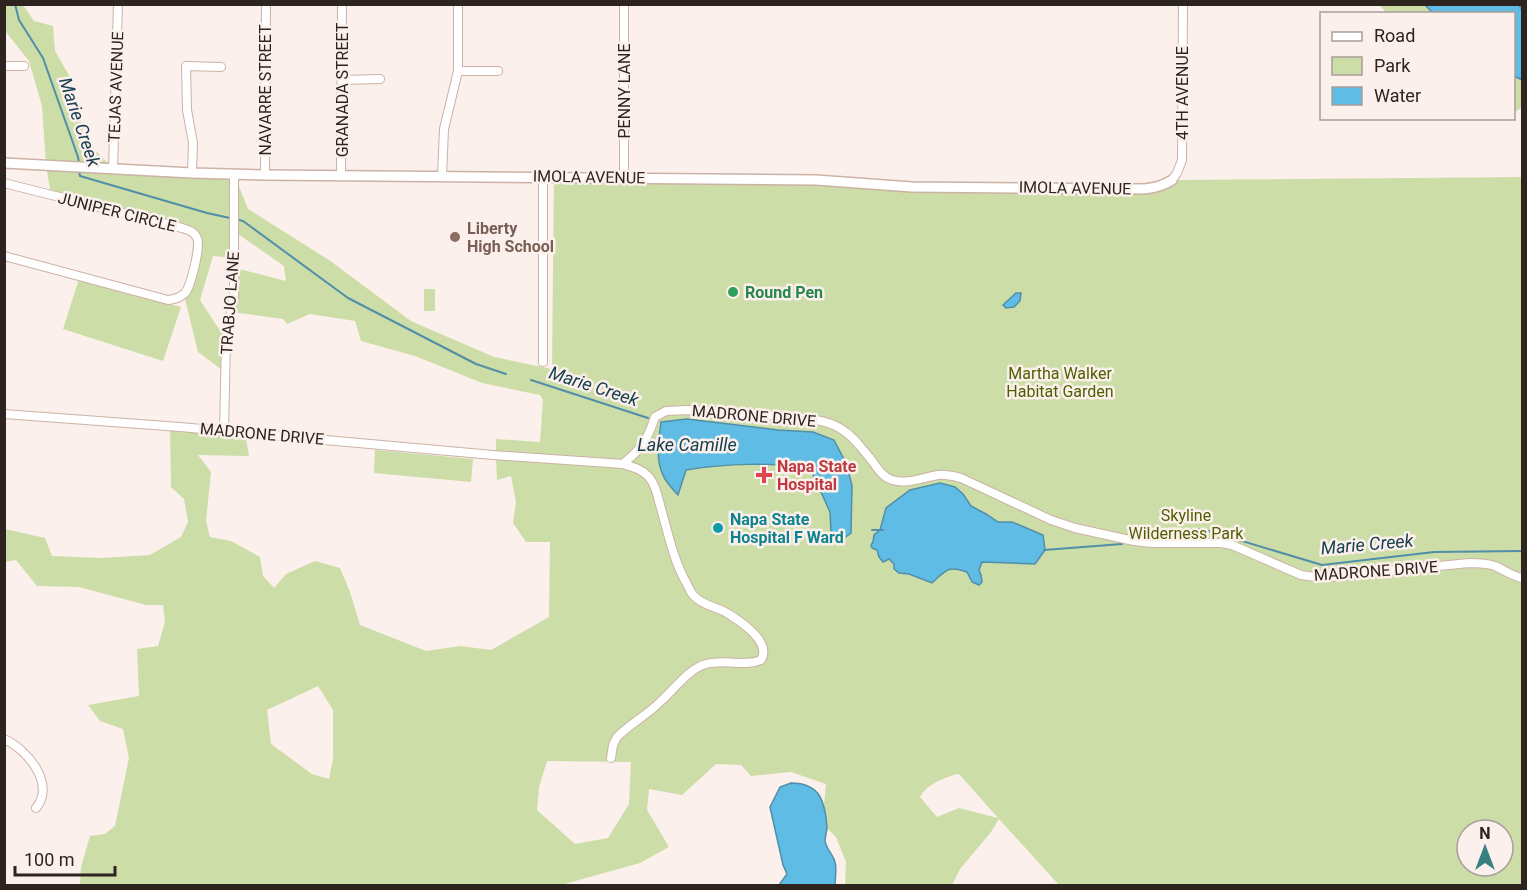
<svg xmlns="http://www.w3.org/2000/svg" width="1527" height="890" font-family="Roboto,sans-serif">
  <rect width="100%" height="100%" fill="#fbf0eb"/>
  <!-- green -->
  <g fill="#cddda7" fill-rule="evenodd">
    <path d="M5,5H23L34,21L53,26L55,51L70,77L85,139L113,169L234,174L248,209L329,260L411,321L494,357L552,369L554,177L1144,189L1172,180L1522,177V885H1059L999,819L991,832L960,869L952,885H845L846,862L836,837L827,828L824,805L826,784L791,772L751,776L741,765L716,764L682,795L649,789L647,810L669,847L640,863L561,885H80L81,867L90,836L105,834L115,826L129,758L123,729L100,721L88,705L139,696L137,649L158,646L165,622L163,605H146L79,587L37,586L16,560L5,562V529L45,538L52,556L102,558L150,555L181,537L188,522L184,499L171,487L170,426L245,433L249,456L198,455L211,472L206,521L210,537L231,541L260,557L263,576L274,588L286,574L315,561L340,568L350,592L360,625L426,651L460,646L491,650L549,617L550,542H526L513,523L516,502L511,476L497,480L496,460V439L540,442L543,400L540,395L482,383L415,356L361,341L355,321L310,314L287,324L283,319L231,312L235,268L286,281L284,266L235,232V258L213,256L200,300L226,340L225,372L198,352L184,295L198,249L193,232L51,195L46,165L42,106L29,61L6,32ZM318,686L333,710V759L329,779L312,774L271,744L267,710ZM547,761L631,762L629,804L608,838L575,844L537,810L539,787ZM957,774L960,775L998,818L959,808L937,817L920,797C928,783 942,779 957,774ZM1467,830H1503V866H1467Z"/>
    <polygon points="1379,5 1425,5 1433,13 1387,13"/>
    <polygon points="1514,76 1522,80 1522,108 1514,112"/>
    <polygon points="79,279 181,307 163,361 63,329"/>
    <rect x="424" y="289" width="11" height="22"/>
    <polygon points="375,450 473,459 471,482 374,473"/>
  </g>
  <!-- water -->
  <g fill="#5fbce4" stroke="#508ea9" stroke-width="1.5">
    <polygon points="1425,5 1519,5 1522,10 1522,80 1514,76 1514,14 1433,13"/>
    <polygon points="1016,293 1021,293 1020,301 1014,307 1006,308 1003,305"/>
    <path d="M687,419L778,430L813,432L834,440L847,465L852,486L851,533L844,538L836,536L831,532L830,512L811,470C775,461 723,464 686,470L678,495C673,489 666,483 663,475C655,458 659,440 661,422Z"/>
    <path d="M940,483L955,487L963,494L971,506L986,514L998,522H1012L1043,535L1045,550L1035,564L982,562L979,570L981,575L982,582L979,585L972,582L967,572C948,565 946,570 932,583L909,574L899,573L894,569V564L889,559L883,562L879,557L877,550L872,548L871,545L873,542L874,535L880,530L886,508L910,490Z"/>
    <path d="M791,783C820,783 825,801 827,827C827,831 825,836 825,841C826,848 833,855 835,862C837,869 835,878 835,885H779L787,874L783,865L770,807L780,787Z"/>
  </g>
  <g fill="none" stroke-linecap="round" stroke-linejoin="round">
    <!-- stream -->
    <g stroke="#508ea9" stroke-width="2">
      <polyline points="15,4 19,20 43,58 78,157 79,164"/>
      <polyline points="79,170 80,176 207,213 230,218"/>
      <polyline points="239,220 243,221 348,298 476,364 506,374"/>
      <polyline points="531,380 648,418"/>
      <polyline points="872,530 883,530"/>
      <polyline points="1147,537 1202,529 1322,565 1434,552 1522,551"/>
      <polyline points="1044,550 1122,544"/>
    </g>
    <!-- minor casing -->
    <g stroke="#ccb2a5" stroke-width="10">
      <g id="minor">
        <polyline points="624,4 624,178"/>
        <polyline points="4,66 24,66"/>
        <polyline points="458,71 498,71"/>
        <polyline points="342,80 380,79"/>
        <polyline points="113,169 118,4"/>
        <polyline points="192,173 193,143 187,110 186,66 221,67"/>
        <polyline points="265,175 266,4"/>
        <polyline points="341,176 342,4"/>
        <polyline points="442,176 444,129 458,71 458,4"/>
        <polyline points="1172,180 1177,173 1182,160 1183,4"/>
        <path d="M4,183L182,228C188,230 194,231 197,238C201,245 191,286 185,293C180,298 175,299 168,300L4,256"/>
        <polyline points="543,362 543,177"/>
        <path d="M4,414L180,427L493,455L623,464C642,448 647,441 655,417L666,411L687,410L796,417C811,419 831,421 844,431C854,437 862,449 870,458C876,466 882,477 892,480C907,485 924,477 938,475C946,474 953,476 961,478L1051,520L1075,528L1134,541L1152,543H1220L1232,545L1301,575L1315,577H1330L1469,563C1478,563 1486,563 1495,566C1504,570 1512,576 1522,578"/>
        <polyline points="224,431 226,340 234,295 234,174"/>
        <path d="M4,739C27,749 56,784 36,808"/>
        <path d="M611,758L613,745L617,737C630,724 647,715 660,702C674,690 688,669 706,664C725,659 746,667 761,660C772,642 740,621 727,613C716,607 702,605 694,596C691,593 689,588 687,584C673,560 668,532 660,505C658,496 655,483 648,476C641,469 633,467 623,464"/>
      </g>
    </g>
    <!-- tertiary casing -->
    <g stroke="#ccb2a5" stroke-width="12">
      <path id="tertiary" d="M4,163L192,173L265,175L816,180L912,187L1144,189C1155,188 1163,186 1172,180"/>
    </g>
    <!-- minor -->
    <use href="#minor" stroke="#fff" stroke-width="8"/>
    <!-- tertiary -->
    <use href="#tertiary" stroke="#fff" stroke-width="9"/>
  </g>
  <!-- markers -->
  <circle fill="#8d6e63" stroke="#fbf0eb" stroke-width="2" cx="455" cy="237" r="6"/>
  <circle fill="#2e9e5b" stroke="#fbf0eb" stroke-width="2" cx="733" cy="292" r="6"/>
  <path fill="#e0444e" stroke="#fbf0eb" stroke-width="2" d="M761 466h6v6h6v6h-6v6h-6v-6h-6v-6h6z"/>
  <circle fill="#0f9aa8" stroke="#fbf0eb" stroke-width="2" cx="718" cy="528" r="6"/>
  <g text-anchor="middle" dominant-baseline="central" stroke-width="5" stroke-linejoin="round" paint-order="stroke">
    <!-- street labels -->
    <g font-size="16" fill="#2e241f" stroke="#fbf0eb">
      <text transform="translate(116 87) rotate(-88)">TEJAS AVENUE</text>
      <text transform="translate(265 90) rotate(-90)">NAVARRE STREET</text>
      <text transform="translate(342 90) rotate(-90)">GRANADA STREET</text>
      <text transform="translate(624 91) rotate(-90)">PENNY LANE</text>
      <text transform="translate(1182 93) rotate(-90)">4TH AVENUE</text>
      <text transform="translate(589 177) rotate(1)">IMOLA AVENUE</text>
      <text transform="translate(1075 188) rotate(1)">IMOLA AVENUE</text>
      <text transform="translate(117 212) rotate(14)">JUNIPER CIRCLE</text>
      <text transform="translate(230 303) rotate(-86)">TRABJO LANE</text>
      <text transform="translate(754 416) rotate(5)">MADRONE DRIVE</text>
      <text transform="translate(262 434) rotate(5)">MADRONE DRIVE</text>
      <text transform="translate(1376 571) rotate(-4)">MADRONE DRIVE</text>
    </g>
    <!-- education labels -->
    <g font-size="16" font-weight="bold" fill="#785e54" stroke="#fbf0eb" text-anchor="start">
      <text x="467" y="228">Liberty<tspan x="467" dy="18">High School</tspan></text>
    </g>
    <!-- leisure labels -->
    <g font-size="16" font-weight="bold" fill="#27864d" stroke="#fbf0eb" text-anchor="start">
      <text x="745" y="292">Round Pen</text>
    </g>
    <!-- park labels -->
    <g font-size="16" fill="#4e5f03" stroke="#fbf0eb">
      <text x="1060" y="373">Martha Walker<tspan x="1060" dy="18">Habitat Garden</tspan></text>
      <text x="1186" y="515">Skyline<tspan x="1186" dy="18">Wilderness Park</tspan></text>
    </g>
    <!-- health labels -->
    <g font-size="16" font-weight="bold" fill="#be3a42" stroke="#fbf0eb" text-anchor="start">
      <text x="777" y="466">Napa State<tspan x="777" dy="18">Hospital</tspan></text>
    </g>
    <!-- culture labels -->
    <g font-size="16" font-weight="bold" fill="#0d838f" stroke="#fbf0eb" text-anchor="start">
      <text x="730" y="519">Napa State<tspan x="730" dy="18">Hospital F Ward</tspan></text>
    </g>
    <!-- water labels -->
    <g font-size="18" font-style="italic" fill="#174051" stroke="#fbf0eb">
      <text transform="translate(80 122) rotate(71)">Marie Creek</text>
      <text transform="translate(594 386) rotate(18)">Marie Creek</text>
      <text x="687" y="444">Lake Camille</text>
      <text transform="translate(1367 544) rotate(-5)">Marie Creek</text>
    </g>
  </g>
  <!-- border -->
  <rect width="1527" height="890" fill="none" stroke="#2e241f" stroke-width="12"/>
  <!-- legend -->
  <rect x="1320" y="12" width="195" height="108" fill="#fbf0eb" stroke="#a99e99" stroke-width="1.5"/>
  <rect x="1332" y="32" width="30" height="9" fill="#ffffff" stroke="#a99e99" stroke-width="1.5"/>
  <text x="1374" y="42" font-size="18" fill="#2e241f">Road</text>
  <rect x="1332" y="57" width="30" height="18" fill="#cddda7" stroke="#a99e99" stroke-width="1.5"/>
  <text x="1374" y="72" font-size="18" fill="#2e241f">Park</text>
  <rect x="1332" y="87" width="30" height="18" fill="#5fbce4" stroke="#a99e99" stroke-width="1.5"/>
  <text x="1374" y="102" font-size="18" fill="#2e241f">Water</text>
  <!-- north arrow -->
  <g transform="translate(1485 848)"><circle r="28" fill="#fbf0eb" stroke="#a99e99" stroke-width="1.5"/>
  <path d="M0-4.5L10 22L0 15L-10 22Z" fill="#388183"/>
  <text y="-9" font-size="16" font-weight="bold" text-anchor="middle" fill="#2e241f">N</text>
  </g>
  <!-- scale -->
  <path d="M15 866v9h100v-9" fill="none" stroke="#2e241f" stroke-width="3"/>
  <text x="24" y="866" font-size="18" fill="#2e241f" stroke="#fbf0eb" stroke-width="4.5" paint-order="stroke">100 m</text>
</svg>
